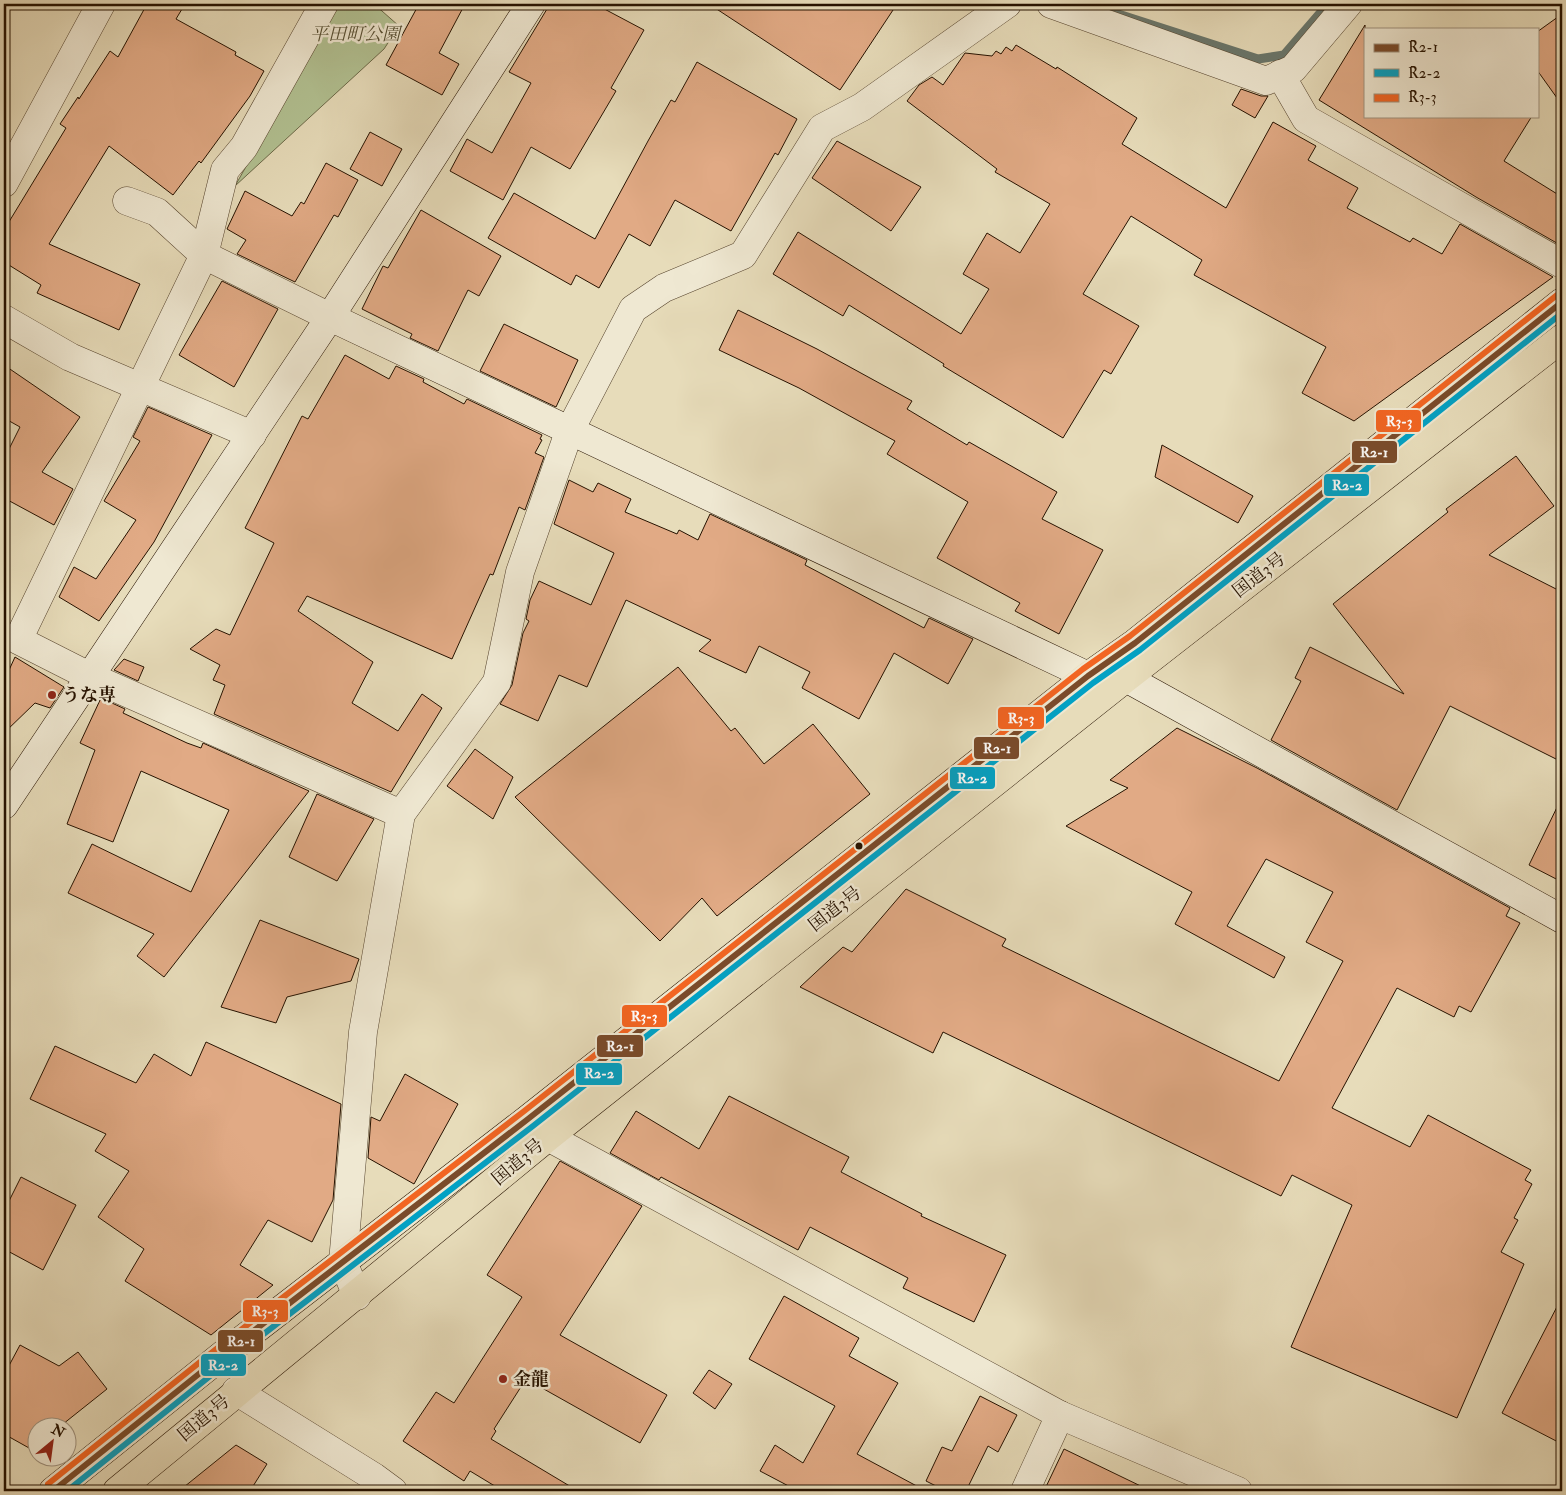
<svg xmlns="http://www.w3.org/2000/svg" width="1566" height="1495" font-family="'IM FELL Double Pica','Noto Serif JP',serif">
  <rect width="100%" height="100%" fill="#e7dcba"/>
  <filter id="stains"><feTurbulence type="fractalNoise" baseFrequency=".004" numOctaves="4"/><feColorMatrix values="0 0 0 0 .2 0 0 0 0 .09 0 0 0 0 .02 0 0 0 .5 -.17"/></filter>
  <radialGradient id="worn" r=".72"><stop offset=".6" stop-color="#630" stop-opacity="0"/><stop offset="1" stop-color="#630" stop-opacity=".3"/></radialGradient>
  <!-- green -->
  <polygon fill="#b2c192" stroke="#6c6a49" points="338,4 374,4 399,26 384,49 235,186"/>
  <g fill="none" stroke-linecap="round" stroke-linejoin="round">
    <!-- stream -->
    <polyline stroke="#6a776c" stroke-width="9" points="1112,12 1258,59 1284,55 1328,4"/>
  </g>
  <!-- building -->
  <g fill="#e1aa85" stroke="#261200">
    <polygon points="147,4 185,4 176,19 236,52 235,55 264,71 250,96 201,163 199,161 173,195 109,146 49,244 140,284 119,330 37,293 41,285 4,262 4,230 66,128 60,124 78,97 79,99 110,51 118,57"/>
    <polygon points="419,4 465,4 439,53 459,64 442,95 386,65"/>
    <polygon points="550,4 595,4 644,30 611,88 616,91 570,169 531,147 503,200 450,171 467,139 492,153 531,83 509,72"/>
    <polygon points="709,4 897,4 840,90"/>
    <polygon points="1562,14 1562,105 1537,70 1537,32"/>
    <polygon points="1365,25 1365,116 1532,116 1504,161 1562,197 1562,246 1476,197 1319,100"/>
    <polygon points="1016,45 1056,69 1057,67 1137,118 1122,144 1226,208 1273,122 1316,146 1308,160 1358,188 1347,208 1410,242 1413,238 1442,254 1460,224 1553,277 1354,421 1302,393 1326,347 1194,275 1202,260 1131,216 1083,294 1139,326 1111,374 1104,370 1063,438 943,366 944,364 849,305 843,316 773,274 798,232 961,334 989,289 963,274 987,233 1020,253 1050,204 995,172 997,169 907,101 919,85 932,77 943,85 965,53 992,56 996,51 1001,54 1006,47 1012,51"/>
    <polygon points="697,62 797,119 778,155 775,153 731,231 675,200 650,246 629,234 599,288 576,275 571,285 488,238 514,193 595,239 648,141 671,100 675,102"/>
    <polygon points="1241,89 1261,96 1268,96 1255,118 1232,105"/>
    <polygon points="370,132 402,149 382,186 350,169"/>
    <polygon points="837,141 921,187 891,231 812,178"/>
    <polygon points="326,163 358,180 338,217 334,215 295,282 237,254 246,240 227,229 245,191 292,216 301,202 304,204"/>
    <polygon points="421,210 501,256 479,296 468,290 438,351 410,338 412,334 362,309 383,266 388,268"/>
    <polygon points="222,281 278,309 234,387 179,355"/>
    <polygon points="738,310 817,349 912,401 907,409 967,445 969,442 1057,492 1042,519 1103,550 1059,634 1015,611 1020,603 937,558 968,502 887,454 895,441 799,388 719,350"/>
    <polygon points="504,324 578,360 556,407 480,371"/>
    <polygon points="345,355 389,379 396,366 424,379 423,382 464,404 467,399 542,435 540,439 542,440 535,453 544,457 525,510 519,507 493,575 490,574 452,659 307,596 298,611 373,662 352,703 398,731 422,694 442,708 391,792 214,714 225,685 213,680 220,665 190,649 216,629 230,635 274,543 245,528 302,416 308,419"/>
    <polygon points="4,365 80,417 42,472 73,489 54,525 4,498 4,459 20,427 4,418"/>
    <polygon points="148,407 212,435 154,542 99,621 59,597 74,567 96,579 136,520 104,501 140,441 133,437"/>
    <polygon points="1162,445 1253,496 1238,523 1155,477"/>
    <polygon points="1516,456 1554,506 1489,555 1562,592 1562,762 1450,706 1397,810 1271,740 1301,681 1295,678 1310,647 1404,694 1333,604 1448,512 1446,509"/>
    <polygon points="569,480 593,492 598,483 631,499 625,512 677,534 679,530 698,540 710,514 807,560 805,565 924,628 929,618 973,639 948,684 894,653 859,719 802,688 810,672 759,646 746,673 699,651 711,640 626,600 587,687 559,675 538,721 500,704 512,685 523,633 529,621 526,619 530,600 539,581 591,605 614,553 554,524"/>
    <polygon points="15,657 64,687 50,708 35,703 4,733 4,681"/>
    <polygon points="124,659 144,667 138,681 114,670"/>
    <polygon points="678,667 731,731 735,728 764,764 813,724 870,794 717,916 702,898 660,941 515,797"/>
    <polygon points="101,698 125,709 123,713 187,743 201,748 203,743 309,791 164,977 137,956 154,934 68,893 92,844 191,892 229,810 141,771 113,842 67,824 95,750 80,743"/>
    <polygon points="1177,728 1257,768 1510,908 1506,916 1520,923 1471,1012 1459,1006 1454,1017 1397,988 1332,1108 1410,1147 1428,1115 1531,1170 1525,1180 1532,1184 1514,1218 1518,1220 1501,1252 1524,1264 1457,1418 1291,1347 1352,1205 1292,1175 1281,1196 943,1032 933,1053 800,987 843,947 852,952 906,889 1006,939 1002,946 1279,1081 1343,961 1306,942 1333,892 1266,859 1227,926 1285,957 1274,978 1175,924 1192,892 1066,826 1128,788 1110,780"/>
    <polygon points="475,749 513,777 493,819 447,786"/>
    <polygon points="317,794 374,819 337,881 289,857"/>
    <polygon points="1562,797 1562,882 1529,865"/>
    <polygon points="260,920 359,959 351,981 287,997 276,1023 221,1007"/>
    <polygon points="206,1042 341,1104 333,1200 312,1242 268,1220 240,1265 273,1285 211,1335 125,1281 144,1249 98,1217 129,1171 95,1151 106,1134 30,1099 55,1046 136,1083 154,1054 191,1076"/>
    <polygon points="405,1074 458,1104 414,1184 368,1158 371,1117 380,1121"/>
    <polygon points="729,1096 849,1157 841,1172 922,1214 921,1216 1006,1255 974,1322 903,1288 908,1278 810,1227 798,1250 661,1177 659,1180 610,1153 636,1111 699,1149"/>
    <polygon points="560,1161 642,1206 560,1335 667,1395 640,1443 526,1379 494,1429 496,1431 491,1439 578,1491 503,1491 470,1471 464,1481 403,1441 436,1392 454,1403 522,1297 487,1275"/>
    <polygon points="21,1177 76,1205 43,1270 4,1249 4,1211"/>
    <polygon points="784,1296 859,1338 849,1356 898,1383 857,1454 926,1491 798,1491 760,1471 775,1445 803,1463 835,1406 749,1359"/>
    <polygon points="1562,1297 1562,1444 1502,1413"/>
    <polygon points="20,1345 59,1366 78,1352 107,1389 58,1428 38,1428 38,1453 4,1434 4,1375"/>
    <polygon points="709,1370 732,1384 715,1409 693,1393"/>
    <polygon points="980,1396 1017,1415 998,1452 988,1446 966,1491 946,1491 926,1481 942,1447 952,1451"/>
    <polygon points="236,1445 267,1464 250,1491 179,1491"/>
    <polygon points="1064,1449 1151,1491 1044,1491"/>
  </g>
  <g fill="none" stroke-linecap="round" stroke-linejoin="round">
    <!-- street casing -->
    <g stroke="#56442e" stroke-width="29">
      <g id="street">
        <polyline points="324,4 244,147 225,170 204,255 18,640 91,677 401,814"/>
        <polyline points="1051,4 1266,81 1293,69 1348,4"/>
        <polyline points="1280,74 1306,119 1562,264"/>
        <polyline points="4,183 101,4"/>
        <polyline points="127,201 157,212 204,255 330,317"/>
        <polyline points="4,319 70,357 252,435"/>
        <polyline points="548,1137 1060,1415 1238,1491"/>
        <polyline points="357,1296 343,1262 363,1032 401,814 497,682 520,572 569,432 633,309 664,288 743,255 822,128 862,107 1007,4"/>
        <polyline points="236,1391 374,1477 393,1491"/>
        <polyline points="1025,1491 1060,1415"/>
      </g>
    </g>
    <!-- secondary casing -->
    <g stroke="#261200" stroke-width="29">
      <g id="secondary">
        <polyline points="330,317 1088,676 1126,678 1562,919"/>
        <polyline points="4,805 330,317 531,4"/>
      </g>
    </g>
    <!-- highway casing -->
    <g stroke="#261200" stroke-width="29">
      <g id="highway">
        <polyline points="53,1491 225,1353 528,1119 1088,676 1135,643 1562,302"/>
        <polyline points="117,1491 548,1137 1126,678 1562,338"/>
      </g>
    </g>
    <!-- street -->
    <use href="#street" stroke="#efe8d2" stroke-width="28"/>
    <!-- secondary -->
    <use href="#secondary" stroke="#efe8d2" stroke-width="28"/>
    <!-- highway -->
    <use href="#highway" stroke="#e7dcba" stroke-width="28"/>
    <!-- bus-1 casing -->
    <g stroke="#efe8d2" stroke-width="10">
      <polyline id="bus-1" points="53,1491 225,1353 528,1119 1088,676 1135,643 1562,302"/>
    </g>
    <!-- bus-2 casing -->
    <g stroke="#efe8d2" stroke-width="10">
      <polyline id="bus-2" points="67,1491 230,1360 533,1126 1093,683 1140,650 1562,313"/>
    </g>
    <!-- bus-3 casing -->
    <g stroke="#efe8d2" stroke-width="10">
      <polyline id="bus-3" points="48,1484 220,1346 523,1112 1083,669 1130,636 1557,295"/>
    </g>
    <!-- bus-1 -->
    <use href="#bus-1" stroke="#7a4b2a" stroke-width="6"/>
    <!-- bus-2 -->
    <use href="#bus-2" stroke="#02a1c4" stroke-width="6"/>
    <!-- bus-3 -->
    <use href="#bus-3" stroke="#f26522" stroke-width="6"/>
  </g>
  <!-- markers -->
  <g fill="#8f2418" stroke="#efe8d2" stroke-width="2">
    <circle cx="52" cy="695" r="5"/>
    <circle cx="503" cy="1379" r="5"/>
  </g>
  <circle fill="#261200" stroke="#efe8d2" stroke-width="2" cx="859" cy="846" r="4.5"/>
  <g text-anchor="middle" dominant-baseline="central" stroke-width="5" stroke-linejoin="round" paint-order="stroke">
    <!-- park labels -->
    <g font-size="18" font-style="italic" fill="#574f33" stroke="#efe8d2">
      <text x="355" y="34">平田町公園</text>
    </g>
    <!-- street labels -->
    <g font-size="18" fill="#261200" stroke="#efe8d2">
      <text transform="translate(1259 575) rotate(-38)">国道3号</text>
      <text transform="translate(835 909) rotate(-38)">国道3号</text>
      <text transform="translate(518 1162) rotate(-40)">国道3号</text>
      <text transform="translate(204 1418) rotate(-40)">国道3号</text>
    </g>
    <!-- poi labels -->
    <g font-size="18" font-weight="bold" fill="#261200" stroke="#efe8d2" text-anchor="start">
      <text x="62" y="695">うな専</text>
      <text x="513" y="1379">金龍</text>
    </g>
  </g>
  <g stroke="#efe8d2" stroke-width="2">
    <rect x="1375" y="409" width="47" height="24" rx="5" fill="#f26522"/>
    <rect x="1351" y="440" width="47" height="24" rx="5" fill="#7a4b2a"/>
    <rect x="1323" y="473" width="47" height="24" rx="5" fill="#02a1c4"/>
    <rect x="997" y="706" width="48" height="24" rx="5" fill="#f26522"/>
    <rect x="973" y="736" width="47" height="24" rx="5" fill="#7a4b2a"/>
    <rect x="949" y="766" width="47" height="24" rx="5" fill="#02a1c4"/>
    <rect x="621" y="1004" width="47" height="24" rx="5" fill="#f26522"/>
    <rect x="596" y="1034" width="48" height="24" rx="5" fill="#7a4b2a"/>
    <rect x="575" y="1062" width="48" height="24" rx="5" fill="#02a1c4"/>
    <rect x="242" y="1299" width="47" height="24" rx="5" fill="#f26522"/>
    <rect x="217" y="1329" width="47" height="24" rx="5" fill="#7a4b2a"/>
    <rect x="200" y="1353" width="47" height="24" rx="5" fill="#02a1c4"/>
  </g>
  <g font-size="14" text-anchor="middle" font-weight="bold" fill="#fff">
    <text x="1399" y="426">R3-3</text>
    <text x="1374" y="457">R2-1</text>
    <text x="1347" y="490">R2-2</text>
    <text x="1021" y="723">R3-3</text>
    <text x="997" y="753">R2-1</text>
    <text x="972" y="783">R2-2</text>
    <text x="644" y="1021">R3-3</text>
    <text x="620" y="1051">R2-1</text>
    <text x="599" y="1078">R2-2</text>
    <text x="265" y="1316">R3-3</text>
    <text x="241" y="1346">R2-1</text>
    <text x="223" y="1370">R2-2</text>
  </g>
  <!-- margin -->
  <rect width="1566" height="1495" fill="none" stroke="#e7dcba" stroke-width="20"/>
  <rect x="5" y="5" width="1556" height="1485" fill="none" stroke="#261200" stroke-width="2.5"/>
  <rect x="10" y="10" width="1546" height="1475" fill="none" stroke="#261200"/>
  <!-- legend -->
  <rect x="1364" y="28" width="175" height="90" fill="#efe8d2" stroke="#9f927e"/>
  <rect x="1374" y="44" width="25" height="8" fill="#7a4b2a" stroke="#9f927e"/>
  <text x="1408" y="52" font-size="15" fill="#261200">R2-1</text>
  <rect x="1374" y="69" width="25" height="8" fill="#02a1c4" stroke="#9f927e"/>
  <text x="1408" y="78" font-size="15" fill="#261200">R2-2</text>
  <rect x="1374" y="94" width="25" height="8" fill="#f26522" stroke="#9f927e"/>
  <text x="1408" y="102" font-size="15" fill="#261200">R3-3</text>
  <!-- north arrow -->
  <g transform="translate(52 1442) rotate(29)"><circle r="24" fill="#efe8d2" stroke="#9f927e"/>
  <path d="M0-4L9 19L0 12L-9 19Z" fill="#8f2418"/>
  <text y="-8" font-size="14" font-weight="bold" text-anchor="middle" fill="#261200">N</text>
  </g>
  <rect width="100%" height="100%" filter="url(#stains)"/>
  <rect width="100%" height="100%" fill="url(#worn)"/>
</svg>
